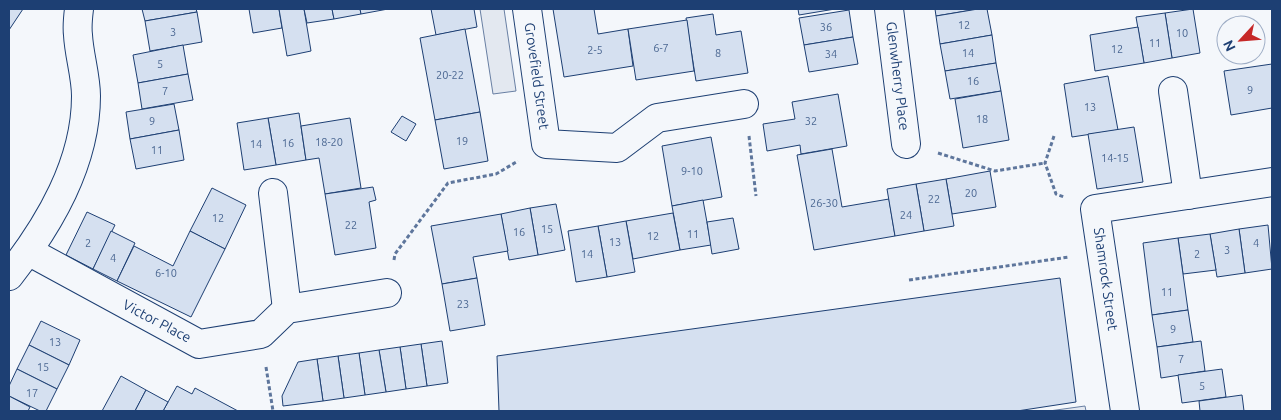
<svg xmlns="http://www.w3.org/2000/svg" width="1281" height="420" font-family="Ubuntu,sans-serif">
  <rect width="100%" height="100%" fill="#f4f7fb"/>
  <!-- parking -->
  <g fill="#e3e8f0" stroke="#687fa3">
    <polygon points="480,9 504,9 516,91 493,94"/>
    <polygon points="1085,406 1086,411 1049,411"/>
  </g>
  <!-- building -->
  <g fill="#d5e0f0" stroke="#1d3f73">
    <polygon points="9,9 23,9 9,30"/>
    <polygon points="142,9 196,9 197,12 145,21"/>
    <polygon points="249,9 279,9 282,28 253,33"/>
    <polygon points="279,9 304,9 311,51 287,56"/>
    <polygon points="304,9 332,9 334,19 307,23"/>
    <polygon points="332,9 360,9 361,14 334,19"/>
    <polygon points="360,9 388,9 361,14"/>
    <polygon points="431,9 474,9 477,27 436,35"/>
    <polygon points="553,9 594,9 598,34 628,29 633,66 564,77"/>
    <polygon points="798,9 835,9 799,15"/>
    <polygon points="935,9 978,9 936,16"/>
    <polygon points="978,9 987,9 992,35 940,44 936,16"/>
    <polygon points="1193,9 1200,53 1172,58 1165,13"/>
    <polygon points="849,10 853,37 804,45 799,18"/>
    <polygon points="197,12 202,42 150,51 145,21"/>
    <polygon points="1165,13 1172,58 1144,63 1136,17"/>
    <polygon points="713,14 716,35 741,31 748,73 696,81 686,18"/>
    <polygon points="687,20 694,71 636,80 628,29"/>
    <polygon points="1138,27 1144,63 1095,71 1090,35"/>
    <polygon points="465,29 480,112 435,120 420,38"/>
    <polygon points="992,35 996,63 945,71 940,44"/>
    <polygon points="853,37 858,64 809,72 804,45"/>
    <polygon points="183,45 188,74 138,83 133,55"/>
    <polygon points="996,63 1001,91 950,99 945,71"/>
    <polygon points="1272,64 1272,108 1231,115 1224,71"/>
    <polygon points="188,74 193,100 142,109 138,83"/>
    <polygon points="1108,76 1118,130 1072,137 1064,84"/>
    <polygon points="1001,91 1009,140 963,148 955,99"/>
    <polygon points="838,94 847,146 801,154 800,145 767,151 763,124 795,119 792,102"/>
    <polygon points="174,104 179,130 130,139 126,112"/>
    <polygon points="480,112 488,161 444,169 435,120"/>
    <polygon points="299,113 306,160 276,165 268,118"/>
    <polygon points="402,116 416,124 406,141 391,132"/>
    <polygon points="268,118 276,165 244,170 237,123"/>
    <polygon points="350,118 361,188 325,194 319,158 306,160 301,126"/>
    <polygon points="1134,127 1143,182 1097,189 1088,134"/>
    <polygon points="179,130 184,160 136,169 130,139"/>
    <polygon points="711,137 722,197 672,206 662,146"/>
    <polygon points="832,149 842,207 889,199 895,236 814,250 797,155"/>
    <polygon points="990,171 996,207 952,214 946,179"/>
    <polygon points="946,179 954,226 924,231 916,184"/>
    <polygon points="916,184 924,231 895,236 887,189"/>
    <polygon points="373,187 376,200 369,202 376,248 335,255 325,194"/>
    <polygon points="212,188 246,205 225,249 190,231"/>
    <polygon points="703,200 711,245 680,250 672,206"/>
    <polygon points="556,204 565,250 538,255 530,208"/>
    <polygon points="530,208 538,255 509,260 501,214"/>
    <polygon points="87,212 115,225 93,269 66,255"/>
    <polygon points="673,213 680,250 633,259 626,221"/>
    <polygon points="501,214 508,251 473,257 477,278 442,284 431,226"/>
    <polygon points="733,218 739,249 712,254 707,222"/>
    <polygon points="626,221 635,272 607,277 598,226"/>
    <polygon points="1268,225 1272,269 1245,273 1239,229"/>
    <polygon points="598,226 607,277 576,282 568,231"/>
    <polygon points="1239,229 1245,273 1217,277 1210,234"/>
    <polygon points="111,231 135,243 117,281 93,269"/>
    <polygon points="190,231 225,249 191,317 117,281 134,246 173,266"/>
    <polygon points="1210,234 1216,270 1183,274 1178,238"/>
    <polygon points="1178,238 1188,310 1152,315 1143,243"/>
    <polygon points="477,278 485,325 450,331 442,284"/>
    <polygon points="1060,278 1076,402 1017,411 499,411 497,356"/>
    <polygon points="1188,310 1193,342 1157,347 1152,315"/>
    <polygon points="41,321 80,340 69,365 29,345"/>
    <polygon points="442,341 448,383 427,386 421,344"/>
    <polygon points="1201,341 1205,371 1161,378 1157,347"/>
    <polygon points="421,344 427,386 406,389 400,347"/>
    <polygon points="29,345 69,365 57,389 17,369"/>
    <polygon points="400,347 406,389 386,392 379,350"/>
    <polygon points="379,350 386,392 365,395 359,353"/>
    <polygon points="359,353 365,395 344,398 338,356"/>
    <polygon points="338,356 344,398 323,401 317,359"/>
    <polygon points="317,359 323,401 283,406 282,396 298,362"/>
    <polygon points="17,369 57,389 46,411 40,411 9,396 9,386"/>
    <polygon points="1222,369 1226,397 1182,403 1178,375"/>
    <polygon points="121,376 146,390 135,411 102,411"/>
    <polygon points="177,386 192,394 195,388 238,411 163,411"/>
    <polygon points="146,390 168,402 163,411 135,411"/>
    <polygon points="1242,395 1244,411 1200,411 1199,401"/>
    <polygon points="9,396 30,407 28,411 9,411"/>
  </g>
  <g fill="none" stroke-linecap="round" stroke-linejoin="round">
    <!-- street casing -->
    <g stroke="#1d3f73" stroke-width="30">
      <g id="street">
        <polyline points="527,9 546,144 617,148 657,118 744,104"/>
        <polyline points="889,9 906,144"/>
        <polyline points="1173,91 1188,195"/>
        <polyline points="273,193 287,309"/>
        <polyline points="28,251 199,344 261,334 287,309 387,293"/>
        <path d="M9,276C49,225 86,163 86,96C86,76 79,55 78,35C77,27 78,17 79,9"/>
        <polyline points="1125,411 1095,209 1272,182"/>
      </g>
    </g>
    <!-- path -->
    <g stroke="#5e769c" stroke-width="3" stroke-dasharray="4 2.5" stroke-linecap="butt">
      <polyline points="749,136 756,196"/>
      <polyline points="1054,136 1045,163 1056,194 1064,197"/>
      <polyline points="938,153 995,171 1045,163"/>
      <polyline points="394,260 395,254 448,183 496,174 518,161"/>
      <polyline points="909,280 1069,257"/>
      <polyline points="266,367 273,411"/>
    </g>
    <!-- street -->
    <use href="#street" stroke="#f4f7fb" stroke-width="28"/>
  </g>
  <g text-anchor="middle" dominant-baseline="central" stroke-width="4" stroke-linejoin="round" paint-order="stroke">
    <!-- number labels -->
    <g font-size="11" fill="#4b6792">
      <text x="964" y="25">12</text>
      <text x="826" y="27">36</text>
      <text x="173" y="32">3</text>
      <text x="1182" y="33">10</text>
      <text x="1155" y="43">11</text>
      <text x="661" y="48">6-7</text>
      <text x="1117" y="49">12</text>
      <text x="595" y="50">2-5</text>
      <text x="718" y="53">8</text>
      <text x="968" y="53">14</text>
      <text x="831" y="54">34</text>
      <text x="160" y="64">5</text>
      <text x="450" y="75">20-22</text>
      <text x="973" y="81">16</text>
      <text x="1250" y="90">9</text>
      <text x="165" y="91">7</text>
      <text x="1090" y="107">13</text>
      <text x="982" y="119">18</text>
      <text x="152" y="121">9</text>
      <text x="811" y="121">32</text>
      <text x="462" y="141">19</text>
      <text x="329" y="142">18-20</text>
      <text x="288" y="143">16</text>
      <text x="256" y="144">14</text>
      <text x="157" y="150">11</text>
      <text x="1115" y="158">14-15</text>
      <text x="692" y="171">9-10</text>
      <text x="971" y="193">20</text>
      <text x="934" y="199">22</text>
      <text x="824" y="203">26-30</text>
      <text x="906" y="215">24</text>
      <text x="218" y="218">12</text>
      <text x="351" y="225">22</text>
      <text x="547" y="229">15</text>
      <text x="519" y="232">16</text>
      <text x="693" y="234">11</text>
      <text x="653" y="236">12</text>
      <text x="615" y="242">13</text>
      <text x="88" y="243">2</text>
      <text x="1256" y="243">4</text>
      <text x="1227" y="250">3</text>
      <text x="587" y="254">14</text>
      <text x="1197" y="254">2</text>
      <text x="113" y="258">4</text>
      <text x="166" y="273">6-10</text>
      <text x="1167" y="292">11</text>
      <text x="463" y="304">23</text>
      <text x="1173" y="329">9</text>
      <text x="55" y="342">13</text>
      <text x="1181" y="359">7</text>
      <text x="43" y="367">15</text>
      <text x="1202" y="386">5</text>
      <text x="32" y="393">17</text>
    </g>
    <!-- street labels -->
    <g font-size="14" fill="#1d3f73" stroke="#f4f7fb">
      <text transform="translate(537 76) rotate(82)">Grovefield Street</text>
      <text transform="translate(898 76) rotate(83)">Glenwherry Place</text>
      <text transform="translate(1106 279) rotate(82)">Shamrock Street</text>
      <text transform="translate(157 321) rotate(28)">Victor Place</text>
    </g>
  </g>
  <!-- border -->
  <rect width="1281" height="420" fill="none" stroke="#1d3f73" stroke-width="20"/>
  <!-- north arrow -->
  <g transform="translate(1241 40) rotate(244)"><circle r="24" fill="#f4f7fb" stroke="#9eadc5"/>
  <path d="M0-4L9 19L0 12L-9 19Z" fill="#c62828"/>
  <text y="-8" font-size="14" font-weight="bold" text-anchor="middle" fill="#1d3f73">N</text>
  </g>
</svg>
